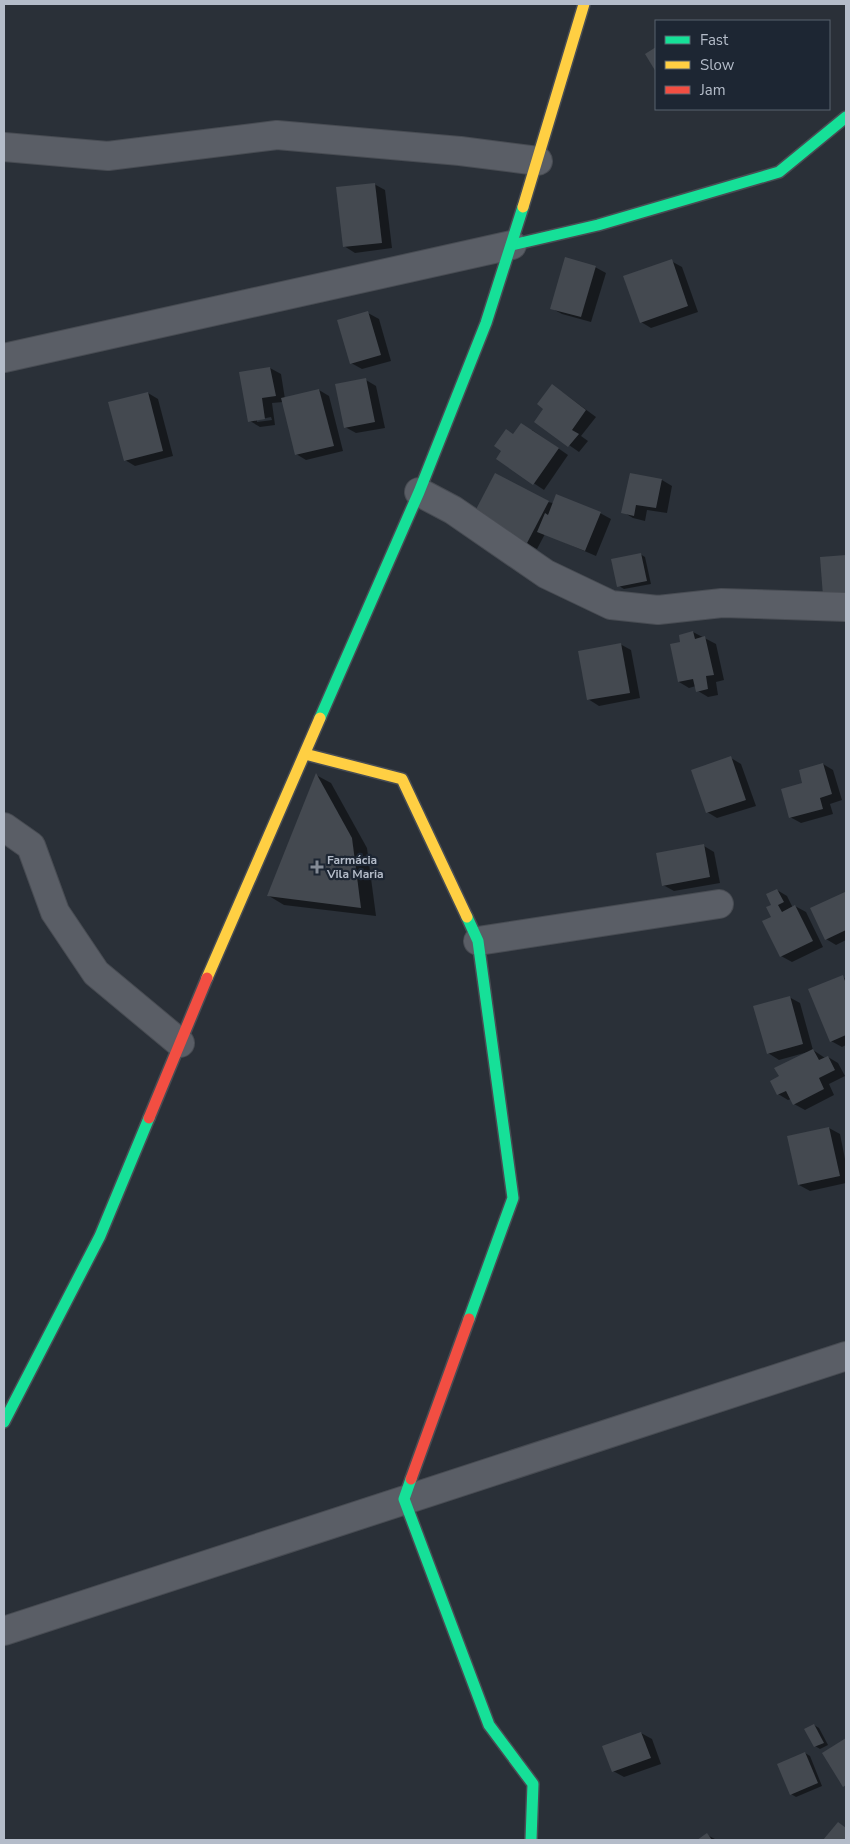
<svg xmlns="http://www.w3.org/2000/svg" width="850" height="1844" font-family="'Nunito Sans',sans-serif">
  <rect width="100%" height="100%" fill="#2a3038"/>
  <!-- shadow -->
  <g fill="#0007" fill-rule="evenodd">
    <polygon points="374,184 385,190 392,248 355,253 344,246"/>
    <polygon points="671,261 682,267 698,312 651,328 641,322"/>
    <polygon points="595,267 606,273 591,322 562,314 551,308"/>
    <polygon points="368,313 379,319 391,361 362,369 351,363"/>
    <path d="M270,368L281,374L285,399L319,390L329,396L343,451L306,460L296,454L283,402L272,403L275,425L260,427L250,421ZM271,417L272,420L257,422V420Z"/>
    <polygon points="366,380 376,386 385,428 356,433 345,427"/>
    <polygon points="562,392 596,417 581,436 588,441 579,452 536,422"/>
    <polygon points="148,393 158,399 173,456 135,466 125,460"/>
    <polygon points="532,430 568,455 544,490 497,459 514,435"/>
    <polygon points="631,474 662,480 672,486 667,513 647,510 645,521 633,518 623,512"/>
    <polygon points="548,502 600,513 611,519 596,556 545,534 537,549 484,522"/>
    <polygon points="640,554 645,557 651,584 624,589 619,586"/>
    <polygon points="693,632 716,644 724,680 716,682 718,695 708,697 698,691 696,686 689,688 679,682 682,643"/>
    <polygon points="620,644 631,650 640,698 599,706 588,699"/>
    <polygon points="731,758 741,764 756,806 717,818 707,812"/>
    <polygon points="823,764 833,770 842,800 830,804 833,814 801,823 790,817 804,784"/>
    <polygon points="316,775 331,783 367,848 376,916 284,905 269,896"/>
    <polygon points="704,846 714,852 720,883 674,891 663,885"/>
    <polygon points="777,890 787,896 793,908 795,906 806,912 823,947 792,962 781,956 773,918"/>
    <polygon points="845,893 846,940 836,945 826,939"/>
    <polygon points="843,977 846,979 846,1045 842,1047 831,1041"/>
    <polygon points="789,997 800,1003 813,1050 825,1058 828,1057 838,1063 845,1076 829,1084 834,1095 805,1110 794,1104 791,1099 788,1100 778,1094 780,1077 808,1052 779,1060 768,1053"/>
    <polygon points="829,1128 840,1134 846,1164 846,1183 810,1191 799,1185"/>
    <polygon points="814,1725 819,1728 828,1745 820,1749 815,1746"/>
    <polygon points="641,1733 652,1739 661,1764 624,1777 613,1771"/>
    <polygon points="846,1739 846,1787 824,1754"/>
    <polygon points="805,1753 810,1756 822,1786 796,1797 791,1794"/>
    <polygon points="707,1835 717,1840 700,1840"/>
  </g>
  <!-- building -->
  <g fill="#444950">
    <polygon points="656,47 656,72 645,54"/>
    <polygon points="375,183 382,243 343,247 336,187"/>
    <polygon points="565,257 596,266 581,317 550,309"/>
    <polygon points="672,259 688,306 640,323 623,276"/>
    <polygon points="368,311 381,355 350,364 337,320"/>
    <polygon points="270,367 276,396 262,398 265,419 248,422 239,372"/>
    <polygon points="366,378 375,422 344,428 335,384"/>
    <polygon points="552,384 586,410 572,430 579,434 568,447 534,422 543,409 537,404"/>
    <polygon points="319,389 334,446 295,455 281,398"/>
    <polygon points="148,392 163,451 124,461 108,402"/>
    <polygon points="521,423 559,448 533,485 496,459 501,451 494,446 506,429 513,434"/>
    <polygon points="495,473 549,501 526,545 472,517"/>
    <polygon points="630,473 662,479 656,508 636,505 634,516 621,513"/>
    <polygon points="556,494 601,512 585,551 537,532 545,513 548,515"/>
    <polygon points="641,553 647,581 617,587 611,559"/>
    <polygon points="846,555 846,594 823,596 820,557"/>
    <polygon points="693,631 695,639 705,636 714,675 706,676 708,689 696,692 693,679 678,682 670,644 680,642 679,635"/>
    <polygon points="621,643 630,693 587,700 578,651"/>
    <polygon points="731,756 746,800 706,813 691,770"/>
    <polygon points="823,763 832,794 820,798 823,809 789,818 781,789 802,783 799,770"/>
    <polygon points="316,773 352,838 361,908 267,896"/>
    <polygon points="704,844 710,877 662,886 656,853"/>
    <polygon points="777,889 784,902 778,905 782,912 795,905 813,941 780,957 762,921 771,917 766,907 771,905 766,894"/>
    <polygon points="845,892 846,930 825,940 810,908"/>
    <polygon points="843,975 846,984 846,1035 830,1042 808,989"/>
    <polygon points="790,996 803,1044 767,1054 753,1006"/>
    <polygon points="813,1049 819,1060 828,1056 835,1070 819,1078 824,1089 793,1105 786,1091 777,1095 770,1081 779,1076 774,1068"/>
    <polygon points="829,1127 840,1176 798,1185 787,1136"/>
    <polygon points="814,1724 824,1743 814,1747 804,1729"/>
    <polygon points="641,1732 651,1758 612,1772 602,1746"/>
    <polygon points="846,1738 846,1785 843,1787 822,1753"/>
    <polygon points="805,1752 818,1783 790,1795 777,1764"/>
    <polygon points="838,1822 846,1828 846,1840 823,1840"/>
    <polygon points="707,1833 712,1840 697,1840"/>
  </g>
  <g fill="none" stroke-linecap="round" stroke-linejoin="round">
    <!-- street casing -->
    <g stroke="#484c53" stroke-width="30">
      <g id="street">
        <polyline points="4,147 108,156 277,135 460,151 538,161"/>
        <polyline points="4,358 512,245"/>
        <polyline points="419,492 453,510 546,574 611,605 658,610 722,603 846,607"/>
        <polyline points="4,827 31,846 55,912 96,973 180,1043"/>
        <polyline points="478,941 719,904"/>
        <polyline points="4,1631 846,1356"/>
      </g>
    </g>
    <!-- fast casing -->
    <g stroke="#484c53" stroke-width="14">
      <g id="fast">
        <polyline points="512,245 598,225 779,172 846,117"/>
        <polyline points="320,718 419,492 486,323 523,207"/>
        <polyline points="467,917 478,941 513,1198 469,1319"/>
        <polyline points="4,1422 100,1236 149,1118"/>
        <polyline points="411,1479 404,1499 489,1725 533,1784 531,1840"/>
      </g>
    </g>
    <!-- slow casing -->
    <g stroke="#484c53" stroke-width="14">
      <g id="slow">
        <polyline points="523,207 584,4"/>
        <polyline points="305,754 402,779 467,917"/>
        <polyline points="207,978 320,718"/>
      </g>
    </g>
    <!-- jam casing -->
    <g stroke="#484c53" stroke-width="14">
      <g id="jam">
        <polyline points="149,1118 207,978"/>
        <polyline points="411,1479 469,1319"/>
      </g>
    </g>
    <!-- street -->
    <use href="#street" stroke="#5a5e66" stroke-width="28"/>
    <!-- fast -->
    <use href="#fast" stroke="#16e098" stroke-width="11"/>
    <!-- slow -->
    <use href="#slow" stroke="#ffcf43" stroke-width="11"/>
    <!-- jam -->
    <use href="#jam" stroke="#f24e42" stroke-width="11"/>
  </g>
  <!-- markers -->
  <path fill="#848b96" stroke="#1d2633" stroke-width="2" d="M314.5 859.5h5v5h5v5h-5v5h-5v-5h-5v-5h5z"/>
  <g text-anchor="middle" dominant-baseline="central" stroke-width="4.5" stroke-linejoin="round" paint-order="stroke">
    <!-- poi labels -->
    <g font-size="12" font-weight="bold" fill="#b4bcc9" stroke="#1d2633" text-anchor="start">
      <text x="327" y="860">Farmácia<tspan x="327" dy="14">Vila Maria</tspan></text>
    </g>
  </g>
  <!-- border -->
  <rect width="850" height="1844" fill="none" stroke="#b4bcc9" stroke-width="10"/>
  <!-- legend -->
  <rect x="655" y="20" width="175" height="90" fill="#1d2633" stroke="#59626f"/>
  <rect x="665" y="36" width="25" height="8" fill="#16e098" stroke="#59626f"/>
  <text x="700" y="45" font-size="15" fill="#b4bcc9">Fast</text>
  <rect x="665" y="61" width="25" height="8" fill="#ffcf43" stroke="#59626f"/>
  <text x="700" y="70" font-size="15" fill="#b4bcc9">Slow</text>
  <rect x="665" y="86" width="25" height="8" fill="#f24e42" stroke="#59626f"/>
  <text x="700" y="95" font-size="15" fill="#b4bcc9">Jam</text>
</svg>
